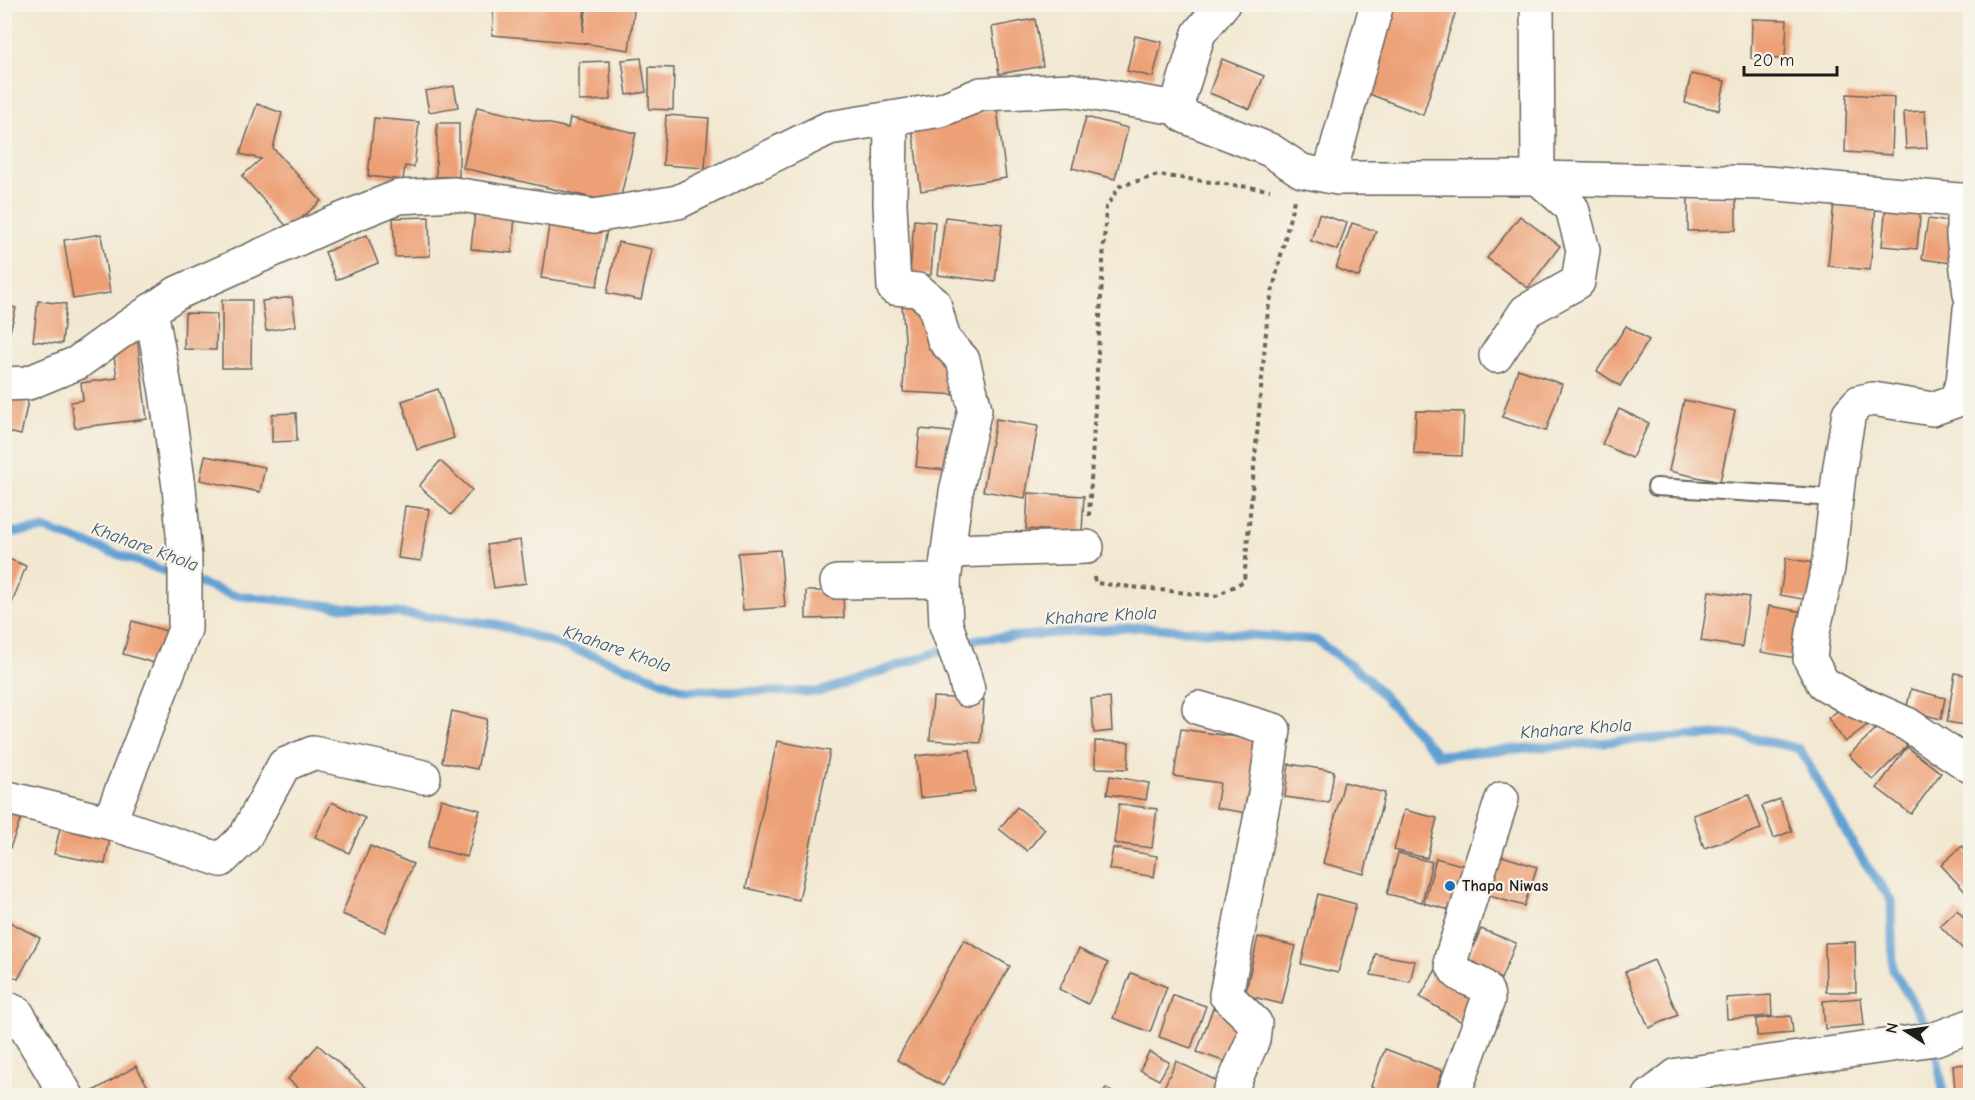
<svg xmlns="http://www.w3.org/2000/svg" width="1975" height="1100" font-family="'Comic Neue',sans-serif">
  <rect width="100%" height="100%" fill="#f7f3e8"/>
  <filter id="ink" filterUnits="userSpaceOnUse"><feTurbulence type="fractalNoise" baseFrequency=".0167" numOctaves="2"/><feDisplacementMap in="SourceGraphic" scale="12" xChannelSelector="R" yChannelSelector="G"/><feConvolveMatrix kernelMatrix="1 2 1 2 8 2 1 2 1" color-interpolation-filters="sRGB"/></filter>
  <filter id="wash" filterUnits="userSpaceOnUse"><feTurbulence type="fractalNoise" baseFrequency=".008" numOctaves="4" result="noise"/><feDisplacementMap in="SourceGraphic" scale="24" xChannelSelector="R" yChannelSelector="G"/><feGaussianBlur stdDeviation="1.35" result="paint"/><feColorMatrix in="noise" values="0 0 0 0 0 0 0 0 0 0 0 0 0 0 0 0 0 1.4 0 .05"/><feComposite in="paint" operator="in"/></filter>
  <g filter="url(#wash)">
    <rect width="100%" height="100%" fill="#f2e8d2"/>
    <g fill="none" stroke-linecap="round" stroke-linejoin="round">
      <!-- stream -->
      <g stroke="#61a0d3" stroke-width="9">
        <polyline points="4,533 46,529 232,595 497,624 621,665 684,690 819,692 977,639 1142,627 1316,640 1366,677 1438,755 1660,738 1735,734 1800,749 1855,848 1891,900 1893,970 1930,1032"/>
        <polyline points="1935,1045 1944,1096"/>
      </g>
    </g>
    <g id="blocks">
      <!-- building -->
      <g fill="#eda076">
        <polygon points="494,4 585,4 583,32 587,4 635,4 629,50 581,43 492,35"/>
        <polygon points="1384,4 1458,4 1423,115 1359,90"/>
        <polygon points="1035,19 1043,66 999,74 992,27"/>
        <polygon points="1752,19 1787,20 1785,59 1751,58"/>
        <polygon points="1135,36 1162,42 1153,77 1127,71"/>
        <polygon points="641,58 646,92 627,95 622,60"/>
        <polygon points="1222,59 1264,76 1250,109 1209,93"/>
        <polygon points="610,61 611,100 579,101 579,62"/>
        <polygon points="649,67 674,68 673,110 649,109"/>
        <polygon points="1691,74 1725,81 1719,110 1685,103"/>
        <polygon points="454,86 458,107 429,112 425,91"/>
        <polygon points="1847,94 1894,97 1892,155 1845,152"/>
        <polygon points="257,104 282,113 273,148 321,201 289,229 242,176 261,159 240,154"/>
        <polygon points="477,107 568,128 570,118 636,133 619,204 463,168"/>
        <polygon points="997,109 1006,178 921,191 911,121"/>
        <polygon points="1925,111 1927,148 1906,149 1904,112"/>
        <polygon points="666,115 709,118 705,168 663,165"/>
        <polygon points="1086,117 1128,128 1115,179 1072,168"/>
        <polygon points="374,118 419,122 414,167 405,166 403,180 368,176"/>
        <polygon points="437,123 459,123 459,177 436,177"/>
        <polygon points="1736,197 1736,230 1688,231 1688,198"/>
        <polygon points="1834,202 1876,206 1870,270 1828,266"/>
        <polygon points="1886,204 1921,206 1917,249 1882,246"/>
        <polygon points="475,212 515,216 512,253 471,249"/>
        <polygon points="1319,214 1347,223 1338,250 1311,241"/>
        <polygon points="1520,216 1560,246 1528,288 1487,258"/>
        <polygon points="429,217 430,256 395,257 393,218"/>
        <polygon points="945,217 1002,224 995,282 938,275"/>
        <polygon points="550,219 607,229 597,286 541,278"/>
        <polygon points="1928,219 1957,223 1951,263 1922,259"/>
        <polygon points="914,220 935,222 931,275 910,273"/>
        <polygon points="1352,223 1376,231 1359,277 1336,268"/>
        <polygon points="101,234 110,293 73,299 64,240"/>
        <polygon points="367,235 378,263 336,280 325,252"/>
        <polygon points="618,242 652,249 641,300 607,293"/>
        <polygon points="292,297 296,326 266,331 262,301"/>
        <polygon points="222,300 252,300 251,368 222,368"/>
        <polygon points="38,301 66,304 62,344 33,341"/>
        <polygon points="902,304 928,305 963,395 903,392 905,338"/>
        <polygon points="4,305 16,308 5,351 4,351"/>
        <polygon points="185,313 217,314 216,350 184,349"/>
        <polygon points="1626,326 1649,340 1620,386 1597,371"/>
        <polygon points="137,338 147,419 75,428 71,402 83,400 81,383 117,378 112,341"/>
        <polygon points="1518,369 1562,384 1546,431 1502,417"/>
        <polygon points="438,389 454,438 417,450 402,401"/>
        <polygon points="4,391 29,396 21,435 4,431"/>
        <polygon points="1684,400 1735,411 1720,482 1669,471"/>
        <polygon points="1619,409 1649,423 1632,458 1602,444"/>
        <polygon points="1416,411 1464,412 1462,456 1414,454"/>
        <polygon points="296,413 297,441 272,442 272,414"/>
        <polygon points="996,419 1038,426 1025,498 983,491"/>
        <polygon points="920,429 961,433 957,471 916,467"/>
        <polygon points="205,456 265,467 260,492 200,480"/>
        <polygon points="440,461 472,490 451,515 419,486"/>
        <polygon points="1028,493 1084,496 1082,532 1026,529"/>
        <polygon points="405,506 429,509 421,561 398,558"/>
        <polygon points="520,540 526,583 494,588 487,545"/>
        <polygon points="780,550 785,607 743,610 738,553"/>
        <polygon points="4,557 26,566 9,611 4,610"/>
        <polygon points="1786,558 1819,564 1813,601 1780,595"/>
        <polygon points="806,591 843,591 844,618 806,619"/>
        <polygon points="1709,591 1749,597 1742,647 1701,641"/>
        <polygon points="1769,606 1809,613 1802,659 1761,652"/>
        <polygon points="132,621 170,632 161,665 123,654"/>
        <polygon points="1955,673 1970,676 1970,687 1964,725 1947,722"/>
        <polygon points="1911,689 1945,698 1941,719 1906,710"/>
        <polygon points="933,697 984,700 981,743 930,740"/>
        <polygon points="1110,697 1112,731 1094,733 1091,699"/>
        <polygon points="1853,700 1870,723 1845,742 1828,718"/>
        <polygon points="452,711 487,719 477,769 442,762"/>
        <polygon points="1884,721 1907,746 1873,780 1849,755"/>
        <polygon points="1181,729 1264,741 1253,814 1216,808 1220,783 1174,776"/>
        <polygon points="777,741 830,751 799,900 746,888"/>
        <polygon points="1095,741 1129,742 1128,769 1095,768"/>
        <polygon points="1907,747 1941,773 1911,814 1877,788"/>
        <polygon points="970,750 975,792 920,798 916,756"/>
        <polygon points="1289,764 1334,771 1329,803 1285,797"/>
        <polygon points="1110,776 1149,783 1146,800 1107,794"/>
        <polygon points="1344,782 1385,793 1364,874 1323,863"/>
        <polygon points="1749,795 1761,829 1704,848 1693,815"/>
        <polygon points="441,799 480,810 467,857 428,847"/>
        <polygon points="1780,799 1792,831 1774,838 1762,806"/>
        <polygon points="332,802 365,818 349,853 315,837"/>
        <polygon points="1119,804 1157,809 1152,848 1114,843"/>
        <polygon points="4,807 23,813 10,848 4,846"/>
        <polygon points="1017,807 1045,829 1027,851 999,829"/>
        <polygon points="1404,810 1437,818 1427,858 1394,850"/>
        <polygon points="61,824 111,834 105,864 54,854"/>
        <polygon points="370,846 413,864 385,932 342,914"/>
        <polygon points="1962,846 1970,855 1970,897 1941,865"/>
        <polygon points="1113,848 1157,856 1154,877 1109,869"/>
        <polygon points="1398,853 1432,862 1422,902 1387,894"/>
        <polygon points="1499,855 1537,867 1524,906 1486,895"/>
        <polygon points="1436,858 1476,869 1464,914 1424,903"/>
        <polygon points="1318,894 1356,904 1338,973 1301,964"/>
        <polygon points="1957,910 1970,924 1969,955 1940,926"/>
        <polygon points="4,919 40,938 18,979 4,972"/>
        <polygon points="1481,929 1516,943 1501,979 1466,965"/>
        <polygon points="1258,937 1296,946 1282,1004 1245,995"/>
        <polygon points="964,940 1010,966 943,1086 897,1060"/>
        <polygon points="1855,942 1856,992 1826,992 1825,943"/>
        <polygon points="1079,949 1108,963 1088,1004 1059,989"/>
        <polygon points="1375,954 1415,961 1410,982 1371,975"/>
        <polygon points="1654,960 1678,1015 1649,1028 1625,972"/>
        <polygon points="1438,966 1482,992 1465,1024 1420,997"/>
        <polygon points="1131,973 1167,987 1150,1032 1113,1018"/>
        <polygon points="1173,995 1206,1006 1191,1048 1159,1037"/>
        <polygon points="1771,995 1772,1016 1727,1019 1726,998"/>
        <polygon points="1861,998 1864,1025 1825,1029 1823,1001"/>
        <polygon points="1213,1008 1247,1020 1232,1064 1197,1052"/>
        <polygon points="1791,1016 1793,1033 1757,1036 1756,1019"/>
        <polygon points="318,1045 376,1096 307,1096 288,1079"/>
        <polygon points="1385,1049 1443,1071 1433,1096 1395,1096 1371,1086"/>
        <polygon points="1149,1052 1169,1062 1159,1080 1140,1070"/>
        <polygon points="1176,1061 1221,1083 1215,1096 1160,1096"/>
        <polygon points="1970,1064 1970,1091 1955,1092 1953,1065"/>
        <polygon points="136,1066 153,1096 85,1096"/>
        <polygon points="27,1088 32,1096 16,1096"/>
        <polygon points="1106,1088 1117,1096 1100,1096"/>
      </g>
    </g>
  </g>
  <g filter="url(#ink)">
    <use href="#blocks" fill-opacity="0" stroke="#67635c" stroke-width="1.5"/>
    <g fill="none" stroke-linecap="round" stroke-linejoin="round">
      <!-- service casing -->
      <g stroke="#67635c" stroke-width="20">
        <polyline id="service" points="1656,487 1836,498"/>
      </g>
      <!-- minor casing -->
      <g stroke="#67635c" stroke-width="36">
        <g id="minor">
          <polyline points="1176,108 1199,33 1223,4"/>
          <polyline points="1329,176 1377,4"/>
          <polyline points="1963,200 1963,236 1970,294"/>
          <polyline points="1970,309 1963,383 1955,401 1932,409 1873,399 1859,402 1849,413 1840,466 1828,568 1813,632 1810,659 1823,683 1853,700 1907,724 1970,766"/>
          <polyline points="151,310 166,392 179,487 185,558 185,629 114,810 111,823 221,860 245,837 284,765 313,753 424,777"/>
          <polyline points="1496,356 1526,311 1578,282 1583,250 1572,208 1538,178 1537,4"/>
          <polyline points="4,384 28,383 77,363 123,330 177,293 338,221 398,197 454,194 594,216 678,202 829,128 941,110 981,94 1071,90 1176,108 1186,117 1270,150 1302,171 1338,178 1538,178 1767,183 1970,201"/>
          <polyline points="949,551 1087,547"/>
          <polyline points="944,581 946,625 964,674 968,690"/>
          <polyline points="837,582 944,581 956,492 975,409 963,360 944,340 934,303 918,290 894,288 890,204 891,118"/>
          <polyline points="1199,708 1274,730 1265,794 1226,995 1255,1023 1253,1040 1228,1096"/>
          <polyline points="4,797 111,823"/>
          <polyline points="4,1007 17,1013 67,1096"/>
          <path d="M1453,1096L1488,1000C1489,974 1455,987 1451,959L1502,799"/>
        </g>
      </g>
      <!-- tertiary casing -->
      <g stroke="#67635c" stroke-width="36">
        <polyline id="tertiary" points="1650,1096 1677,1075 1935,1039 1970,1026"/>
      </g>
      <!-- path -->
      <g stroke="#67635c" stroke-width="4" stroke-dasharray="4.5 4.5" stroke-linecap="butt">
        <polyline points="1089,516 1106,207 1120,186 1158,175 1270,190"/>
        <polyline points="1094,577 1095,583 1216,596 1244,581 1268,310 1294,200"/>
      </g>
      <!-- service -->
      <use href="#service" stroke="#fff" stroke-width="16"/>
      <!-- minor -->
      <use href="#minor" stroke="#fff" stroke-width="33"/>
      <!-- tertiary -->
      <use href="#tertiary" stroke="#fff" stroke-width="33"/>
    </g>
  </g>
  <!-- markers -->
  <circle fill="#1f6fb2" stroke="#f7f3e8" stroke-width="2" cx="1450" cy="886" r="6"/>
  <g text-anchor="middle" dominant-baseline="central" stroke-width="4.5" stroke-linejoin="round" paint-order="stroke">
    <!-- poi labels -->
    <g font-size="16" font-weight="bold" fill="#1c1c1c" stroke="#f7f3e8" text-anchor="start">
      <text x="1462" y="886">Thapa Niwas</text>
    </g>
    <!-- water labels -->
    <g font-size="18" font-style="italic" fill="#3b576e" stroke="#f7f3e8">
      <text transform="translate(145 547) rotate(20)">Khahare Khola</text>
      <text transform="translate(1101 616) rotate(-3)">Khahare Khola</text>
      <text transform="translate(617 649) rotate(19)">Khahare Khola</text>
      <text transform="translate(1576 729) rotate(-4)">Khahare Khola</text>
    </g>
  </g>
  <!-- margin -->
  <rect width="1975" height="1100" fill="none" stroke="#f7f3e8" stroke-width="24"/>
  <!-- north arrow -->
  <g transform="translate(1906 1031) rotate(282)" stroke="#f7f3e8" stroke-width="4.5" paint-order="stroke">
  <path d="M0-4.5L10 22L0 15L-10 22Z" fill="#1c1c1c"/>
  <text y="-9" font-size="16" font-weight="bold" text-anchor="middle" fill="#1c1c1c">N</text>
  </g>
  <!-- scale -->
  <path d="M1744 66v9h93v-9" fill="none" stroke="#1c1c1c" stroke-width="3"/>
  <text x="1753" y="66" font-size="18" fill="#1c1c1c" stroke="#f7f3e8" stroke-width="4.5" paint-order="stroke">20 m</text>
</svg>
